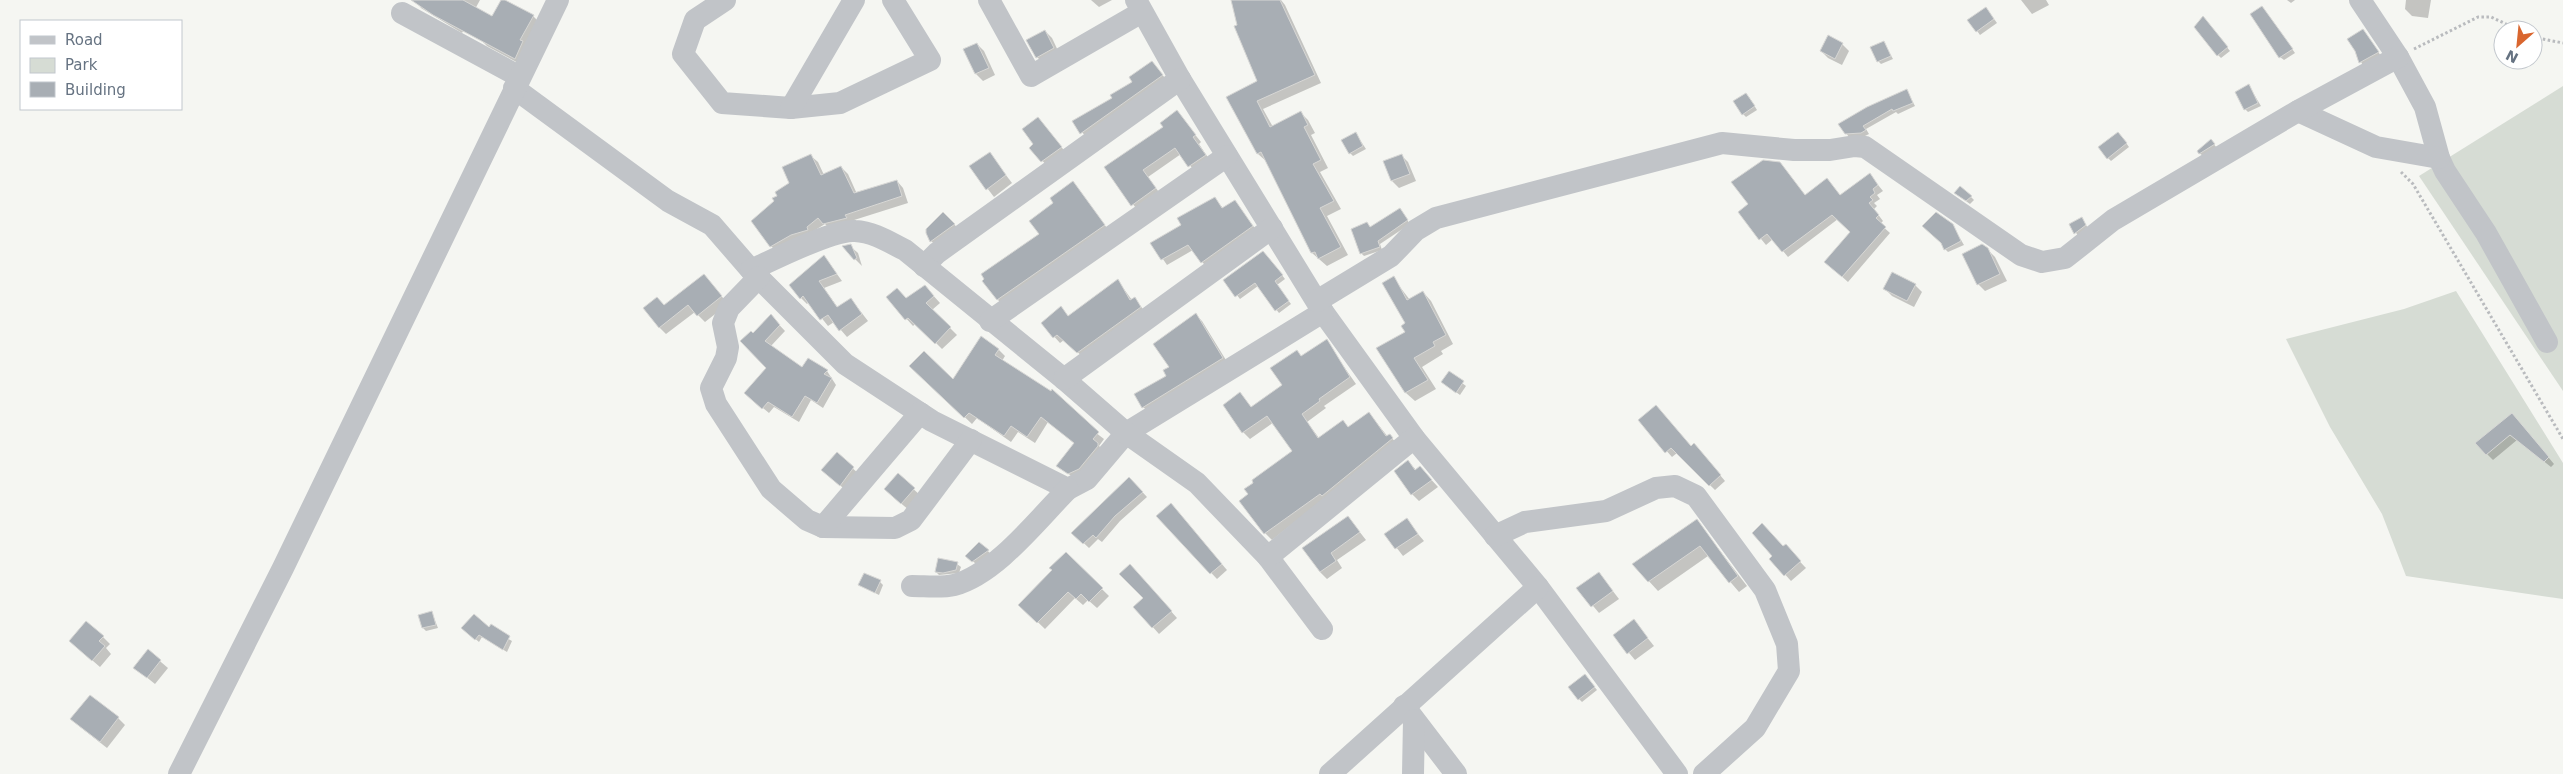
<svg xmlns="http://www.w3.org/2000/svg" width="2563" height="774" font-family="'DejaVu Sans',sans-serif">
  <rect width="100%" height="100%" fill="#f5f6f2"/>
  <!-- green -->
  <g fill="#d6dcd4">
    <polygon points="2563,86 2563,391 2419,176"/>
    <polygon points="2456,291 2563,463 2563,599 2406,576 2382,514 2330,427 2286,339 2404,309"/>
  </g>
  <!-- shadow -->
  <g fill="#0003">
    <polygon points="415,0 480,0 462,33 421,8"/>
    <polygon points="502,0 533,16 540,23 522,65 487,46 480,39"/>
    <polygon points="1091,0 1112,0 1099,7"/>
    <polygon points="1233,0 1281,0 1285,5 1321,83 1263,109 1273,127 1301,113 1308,120 1315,133 1311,135 1328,168 1320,172 1341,209 1327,216 1348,255 1327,266 1312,253 1266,161 1258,154 1228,98 1259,82"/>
    <polygon points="2021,0 2046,0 2049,5 2032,14"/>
    <polygon points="2287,0 2295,0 2291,3"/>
    <polygon points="2406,0 2431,0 2428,18 2412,16 2405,9"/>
    <polygon points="2262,7 2295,53 2284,60 2280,57"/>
    <polygon points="1989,12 1997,23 1980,35 1969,20"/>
    <polygon points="2206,21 2230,51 2221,58 2218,55"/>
    <polygon points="2363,30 2381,56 2363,66 2356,51"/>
    <polygon points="1045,31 1052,38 1060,55 1044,64 1037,57"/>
    <polygon points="1884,43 1893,59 1881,64 1878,61"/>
    <polygon points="977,44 984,51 995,75 983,81 976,74 965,50"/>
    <polygon points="1842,44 1849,51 1842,65 1828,58 1821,51"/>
    <polygon points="1152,62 1169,83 1088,140 1074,121 1113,99 1134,83"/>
    <polygon points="2249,86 2261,106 2248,112 2245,109"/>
    <polygon points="1907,91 1915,106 1898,114 1896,112 1866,129 1869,134 1865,136 1849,137 1846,133"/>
    <polygon points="1749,97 1757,110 1746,117 1743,114"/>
    <polygon points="1177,112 1201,142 1199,144 1211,162 1196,173 1181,154 1148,177 1161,195 1139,212 1105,168 1164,127"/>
    <polygon points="1038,118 1067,154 1048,167 1031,148 1035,144"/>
    <polygon points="1356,134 1366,149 1353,156 1350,153"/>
    <polygon points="2121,136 2129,147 2111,161 2108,158"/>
    <polygon points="2211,141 2217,148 2203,156 2198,152"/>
    <polygon points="990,154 1012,183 994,197 971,167"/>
    <polygon points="1401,155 1408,162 1416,181 1399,188 1392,181 1385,162"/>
    <polygon points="811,156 818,162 824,175 841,167 848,174 857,194 897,181 903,188 908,203 851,221 831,230 825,224 778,253 771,246 775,201"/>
    <polygon points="1779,163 1806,196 1840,196 1870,175 1883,191 1877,195 1880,199 1874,203 1877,206 1874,209 1883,221 1880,224 1890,233 1848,282 1831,267 1851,232 1838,219 1788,257 1773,239 1766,245 1739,212 1750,204"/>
    <polygon points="1073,183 1110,232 1004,306 998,300 1041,234 1055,204"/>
    <polygon points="1961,187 1974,200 1970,204 1959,196"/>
    <polygon points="1215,199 1223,208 1235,202 1257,231 1207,268 1193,250 1167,265 1152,243 1183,225"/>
    <polygon points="1400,210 1410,224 1380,244 1382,250 1364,256 1361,253 1367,223 1371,228"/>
    <polygon points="943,214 960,230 937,246 931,241"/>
    <polygon points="2082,219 2088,228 2078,236 2071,224"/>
    <polygon points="1952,225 1964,245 1948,252 1945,249"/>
    <polygon points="850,246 858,253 862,266 855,259"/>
    <polygon points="1987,249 1995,257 2007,281 1985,291 1978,284"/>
    <polygon points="1266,255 1285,279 1277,285 1291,304 1279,313 1258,286 1240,299 1225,280"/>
    <polygon points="824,256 842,281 824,288 838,308 851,299 868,321 847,337 834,322 828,326 809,302 807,304 801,298"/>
    <polygon points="704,275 728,304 705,322 695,312 666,334 659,327 665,306"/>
    <polygon points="1393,278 1410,300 1423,292 1431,301 1453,344 1441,351 1443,354 1422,367 1436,389 1415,401 1406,393 1378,348 1406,332 1407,324"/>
    <polygon points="1118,281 1132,300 1135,299 1146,313 1084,358 1064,340 1060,343 1042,323 1061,308 1069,317"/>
    <polygon points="1915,285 1922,292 1914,307 1892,296 1885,289"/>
    <polygon points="931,293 940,303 932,310 957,335 942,349 916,323 913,326 888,298 906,299"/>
    <polygon points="1196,315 1202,321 1229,365 1150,413 1143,407 1168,376"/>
    <polygon points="771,316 785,331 770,347 803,369 827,371 836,385 823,408 811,400 799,422 774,407 769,413 752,399 768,368 753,335"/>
    <polygon points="1326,341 1356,384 1324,406 1326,408 1307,422 1319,438 1343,422 1348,427 1369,413 1388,437 1389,436 1396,442 1272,540 1265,533 1249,494 1294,452 1274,422 1250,439 1243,432 1240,394 1252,408 1284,386 1297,351 1302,357"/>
    <polygon points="999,350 1005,356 1002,361 1104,439 1099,446 1104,451 1076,480 1058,465 1075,444 1048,422 1035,443 1018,432 1011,442 977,418 972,424 911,366 953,381"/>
    <polygon points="1449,373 1466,386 1460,395 1442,382"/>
    <polygon points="1640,421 1691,447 1694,444 1725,481 1715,490 1677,453 1672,457"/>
    <polygon points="2518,421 2554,464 2551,467 2517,440 2493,460 2487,454"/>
    <polygon points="837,454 860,475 848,492 830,477"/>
    <polygon points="1408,461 1417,471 1427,475 1438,487 1419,501 1412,494"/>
    <polygon points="898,475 921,496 909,510 892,496"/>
    <polygon points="1134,483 1147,497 1120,521 1102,542 1098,539 1089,548 1073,533"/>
    <polygon points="1176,511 1227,570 1217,579 1158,516"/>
    <polygon points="1348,517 1366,540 1337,560 1342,568 1327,579 1320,572"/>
    <polygon points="1406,520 1424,541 1403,556 1386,534"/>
    <polygon points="1697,521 1747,586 1739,592 1708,556 1658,591 1634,565"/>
    <polygon points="979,543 991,554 976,564 967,556"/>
    <polygon points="1785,546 1806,568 1791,581 1771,559"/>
    <polygon points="1066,554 1109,596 1097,608 1088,600 1083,605 1075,598 1045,629 1020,605 1053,571"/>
    <polygon points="957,564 961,567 959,573 939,575 936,572"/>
    <polygon points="1136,572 1177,618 1159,634 1135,607 1145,599"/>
    <polygon points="1599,573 1619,599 1599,613 1578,588"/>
    <polygon points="880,582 883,585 879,595 859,585"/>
    <polygon points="432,613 438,628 426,631 423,628"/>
    <polygon points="1634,621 1654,646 1635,660 1614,635"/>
    <polygon points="490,629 512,641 507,652 482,637 479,642 466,631"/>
    <polygon points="103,637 110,644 106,648 111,654 100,667 78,648"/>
    <polygon points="148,651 168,668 155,684 135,668"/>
    <polygon points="1588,679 1597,690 1582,702 1579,699"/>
    <polygon points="118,718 125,725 107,748 79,726"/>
  </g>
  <!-- building -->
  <g fill="#a8aeb4" stroke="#d7d7d5">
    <polygon points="411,0 463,0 492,16 501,0 505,0 534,15 520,40 523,41 515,59 433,15"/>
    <polygon points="1231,0 1280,0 1315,75 1257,101 1270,127 1301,111 1308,125 1304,127 1321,160 1313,164 1334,201 1320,208 1341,247 1318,259 1315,252 1311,253 1261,152 1257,154 1226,97 1257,81 1234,26 1237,25"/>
    <polygon points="2262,6 2293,49 2279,58 2250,14"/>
    <polygon points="1986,7 1994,19 1976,32 1967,20"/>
    <polygon points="2203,16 2228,47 2217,56 2194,27"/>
    <polygon points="2363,29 2379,52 2359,63 2355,51 2347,39"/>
    <polygon points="1045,30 1054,48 1036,58 1026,40"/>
    <polygon points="1828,35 1843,43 1835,59 1820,51"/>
    <polygon points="1884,41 1891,56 1877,62 1870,47"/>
    <polygon points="977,43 989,68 975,74 963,49"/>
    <polygon points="1152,61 1163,75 1080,134 1072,121 1112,98 1110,95 1132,82 1129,77"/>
    <polygon points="2249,84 2258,103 2244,110 2235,92"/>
    <polygon points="1907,89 1913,103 1893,111 1892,109 1863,126 1866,130 1861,133 1845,134 1838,124 1867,107"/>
    <polygon points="1746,93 1755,106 1742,115 1733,101"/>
    <polygon points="1177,110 1196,135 1193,137 1206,155 1188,167 1175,148 1143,170 1156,188 1131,206 1104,167 1163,127 1160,123"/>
    <polygon points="1038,117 1062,147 1041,162 1029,148 1033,144 1022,129"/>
    <polygon points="1356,132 1363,146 1349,154 1341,140"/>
    <polygon points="2118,132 2127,143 2107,159 2098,147"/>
    <polygon points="2211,139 2215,144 2199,154 2197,151"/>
    <polygon points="990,152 1006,175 986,190 969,166"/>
    <polygon points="811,154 821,175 841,166 854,193 897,180 902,196 845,215 847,218 823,224 818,218 807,227 808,230 791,235 770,247 751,221 774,201 772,198 777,196 775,192 789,183 782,167"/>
    <polygon points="1402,154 1410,174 1391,181 1383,161"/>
    <polygon points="1763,160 1780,162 1805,195 1827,178 1840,195 1870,173 1878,185 1873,189 1875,193 1870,197 1873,200 1869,203 1879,215 1876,218 1886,227 1842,277 1824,262 1850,232 1832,215 1782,252 1767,234 1759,240 1738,212 1748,204 1731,182"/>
    <polygon points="1073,181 1105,225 997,300 982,281 984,279 981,274 1039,234 1029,221 1053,203 1050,198"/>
    <polygon points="1960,186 1972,196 1966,201 1954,193"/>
    <polygon points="1215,197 1222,208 1235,200 1253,226 1201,263 1188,245 1161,260 1150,243 1181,225 1177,218"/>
    <polygon points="1400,208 1408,220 1378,241 1380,247 1360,254 1351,229 1367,222 1370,227"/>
    <polygon points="943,212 955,224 930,242 926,233 926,229"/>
    <polygon points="1936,212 1953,224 1961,241 1944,250 1941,243 1922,226"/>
    <polygon points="2082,217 2086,225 2074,234 2069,224"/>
    <polygon points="851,244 857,258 854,260 842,246"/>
    <polygon points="1982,244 1988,248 2000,274 1977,285 1962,254"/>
    <polygon points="1263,251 1283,275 1275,281 1289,301 1275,311 1255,283 1235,297 1223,280"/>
    <polygon points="824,255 837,274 819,281 837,307 851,298 862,314 839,331 828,315 820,320 803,296 800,299 789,285"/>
    <polygon points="1892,272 1916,284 1907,301 1883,289"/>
    <polygon points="704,274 722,296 697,316 688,305 659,328 643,308 657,297 664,305"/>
    <polygon points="1394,276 1407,300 1423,291 1446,335 1433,342 1435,346 1414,358 1428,380 1405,393 1376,348 1405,332 1401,326 1405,323 1382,283"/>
    <polygon points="1118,279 1130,300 1135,297 1141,307 1077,353 1057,335 1053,338 1041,323 1061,306 1068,316"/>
    <polygon points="925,285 934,296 926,303 951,327 935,344 908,318 905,320 886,297 897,288 906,298"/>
    <polygon points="1196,313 1223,358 1142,408 1134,394 1166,376 1163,370 1169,367 1153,344"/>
    <polygon points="771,314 780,325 765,341 802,367 808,358 828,370 824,374 832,378 817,403 805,396 792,417 768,402 762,409 744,393 766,368 740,341 751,331 753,333"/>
    <polygon points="981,336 999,349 995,355 1051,391 1052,389 1099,432 1093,439 1098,443 1098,446 1079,469 1068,474 1056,466 1074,443 1041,417 1027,437 1011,426 1004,436 969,413 964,418 909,366 924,351 953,379"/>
    <polygon points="1327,339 1350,377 1319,399 1320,401 1302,414 1318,438 1343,420 1348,427 1369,412 1386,436 1390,434 1393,438 1322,496 1320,494 1264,534 1239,501 1248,494 1244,489 1253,483 1252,480 1292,451 1267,416 1242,433 1223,405 1240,392 1251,407 1282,385 1270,368 1297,350 1301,356"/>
    <polygon points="1449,371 1464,381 1456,393 1441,382"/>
    <polygon points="1656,405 1691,446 1694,443 1721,475 1709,486 1671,448 1665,453 1638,420"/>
    <polygon points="2512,413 2549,457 2544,462 2510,435 2486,455 2475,443"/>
    <polygon points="837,452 854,467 840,486 821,470"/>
    <polygon points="1408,460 1415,470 1420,466 1432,480 1411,495 1394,471"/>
    <polygon points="898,473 915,488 901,504 884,489"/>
    <polygon points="1129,477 1143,492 1115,516 1096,538 1093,535 1083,544 1071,533"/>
    <polygon points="1171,503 1222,564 1210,574 1156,516"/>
    <polygon points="1348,516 1360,532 1331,553 1336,561 1320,572 1302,548"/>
    <polygon points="1407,518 1418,534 1395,549 1384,534"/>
    <polygon points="1697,519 1738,576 1729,583 1700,546 1648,582 1632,564"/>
    <polygon points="1762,523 1783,546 1786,544 1801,561 1784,576 1769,559 1772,556 1752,533"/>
    <polygon points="979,542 989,550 972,562 965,556"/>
    <polygon points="1066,552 1103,588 1089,602 1081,594 1076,599 1068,592 1037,623 1018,605 1052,570 1049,568"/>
    <polygon points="938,558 958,562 956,570 943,573 935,572"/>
    <polygon points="1130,564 1172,611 1152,628 1133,607 1143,598 1119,574"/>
    <polygon points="1599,572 1613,591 1591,607 1576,588"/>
    <polygon points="864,573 881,580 875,593 858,585"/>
    <polygon points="432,611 436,625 422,628 418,615"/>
    <polygon points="474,614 489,627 491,624 510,636 503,650 479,635 475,640 461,628"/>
    <polygon points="1634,619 1648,638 1627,654 1613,635"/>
    <polygon points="86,621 104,636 99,641 105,646 92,661 69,641"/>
    <polygon points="148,649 161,660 147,678 133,668"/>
    <polygon points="1585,674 1595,687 1578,700 1568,687"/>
    <polygon points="90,695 119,717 100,742 70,719"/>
  </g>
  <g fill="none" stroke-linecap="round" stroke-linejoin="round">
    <!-- path -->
    <g stroke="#b9bbbe" stroke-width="3" stroke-dasharray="2.5 2.5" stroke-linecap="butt">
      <polyline points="2533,37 2563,43"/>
      <polyline points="2414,49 2478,17 2491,17 2519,30"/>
      <polyline points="2401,172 2413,184 2563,439"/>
    </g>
    <!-- minor -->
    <g stroke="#c1c4c8" stroke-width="22">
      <polyline points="725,0 695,20 683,54 722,103 791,108 840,103 930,60 893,0"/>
      <polyline points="989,0 1031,76 1142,12"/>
      <polyline points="1136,0 1180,79 1323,312 1414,438 1538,587 1677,774"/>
      <polyline points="2360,0 2398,57 2425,107 2439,158 2445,171 2486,233 2547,342"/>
      <polyline points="402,13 520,77"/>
      <polyline points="514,88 668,201 712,225 751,270 845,364 932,421 1068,489 1087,479 1126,433 1323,312"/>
      <polyline points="791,108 854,0"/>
      <polyline points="2298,111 2376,147 2439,158"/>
      <polyline points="924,266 937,253 1180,79"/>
      <path d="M751,270C773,260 833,229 855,231C874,232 889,242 905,250L1064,379L1126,433L1197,483L1268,557L1322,629"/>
      <polyline points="759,277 729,308 723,323 728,347 726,358 711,388 716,404 771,489 807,520 823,527 895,528 911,520 971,440"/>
      <polyline points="1317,301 1391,256 1416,230 1436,218 1722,143 1794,150 1830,150 1855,146 1865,147 2021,255 2042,262 2065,258 2113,220 2298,111 2398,57"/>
      <polyline points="990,321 1227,156"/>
      <polyline points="1064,379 1272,228"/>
      <polyline points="823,527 920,413"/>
      <polyline points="1495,536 1525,522 1606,511 1656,488 1675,486 1696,496 1765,590 1787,644 1789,671 1755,728 1704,774"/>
      <polyline points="1268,557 1414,438"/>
      <path d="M912,586C925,586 942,588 954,585C996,574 1038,519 1068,489"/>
      <polyline points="1404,706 1456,774"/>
      <polyline points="179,774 283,568 558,0"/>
      <polyline points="1330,774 1538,587"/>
      <polyline points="1413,774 1414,720"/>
    </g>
  </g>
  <!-- legend -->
  <rect x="20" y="20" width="162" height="90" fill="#ffffff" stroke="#c2c7cd"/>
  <rect x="30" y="36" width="25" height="8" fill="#c1c4c8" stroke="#c2c7cd"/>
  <text x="65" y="45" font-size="15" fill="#667382">Road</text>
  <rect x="30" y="58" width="25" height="15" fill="#d6dcd4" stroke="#c2c7cd"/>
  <text x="65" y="70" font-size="15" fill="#667382">Park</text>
  <rect x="30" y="82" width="25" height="15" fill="#a8aeb4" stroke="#c2c7cd"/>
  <text x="65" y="95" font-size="15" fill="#667382">Building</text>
  <!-- north arrow -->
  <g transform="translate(2518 45) rotate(207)"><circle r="24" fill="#ffffff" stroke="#c2c7cd"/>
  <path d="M0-4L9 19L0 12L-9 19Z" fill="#d9662f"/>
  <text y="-8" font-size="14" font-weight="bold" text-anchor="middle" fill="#667382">N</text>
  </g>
</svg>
